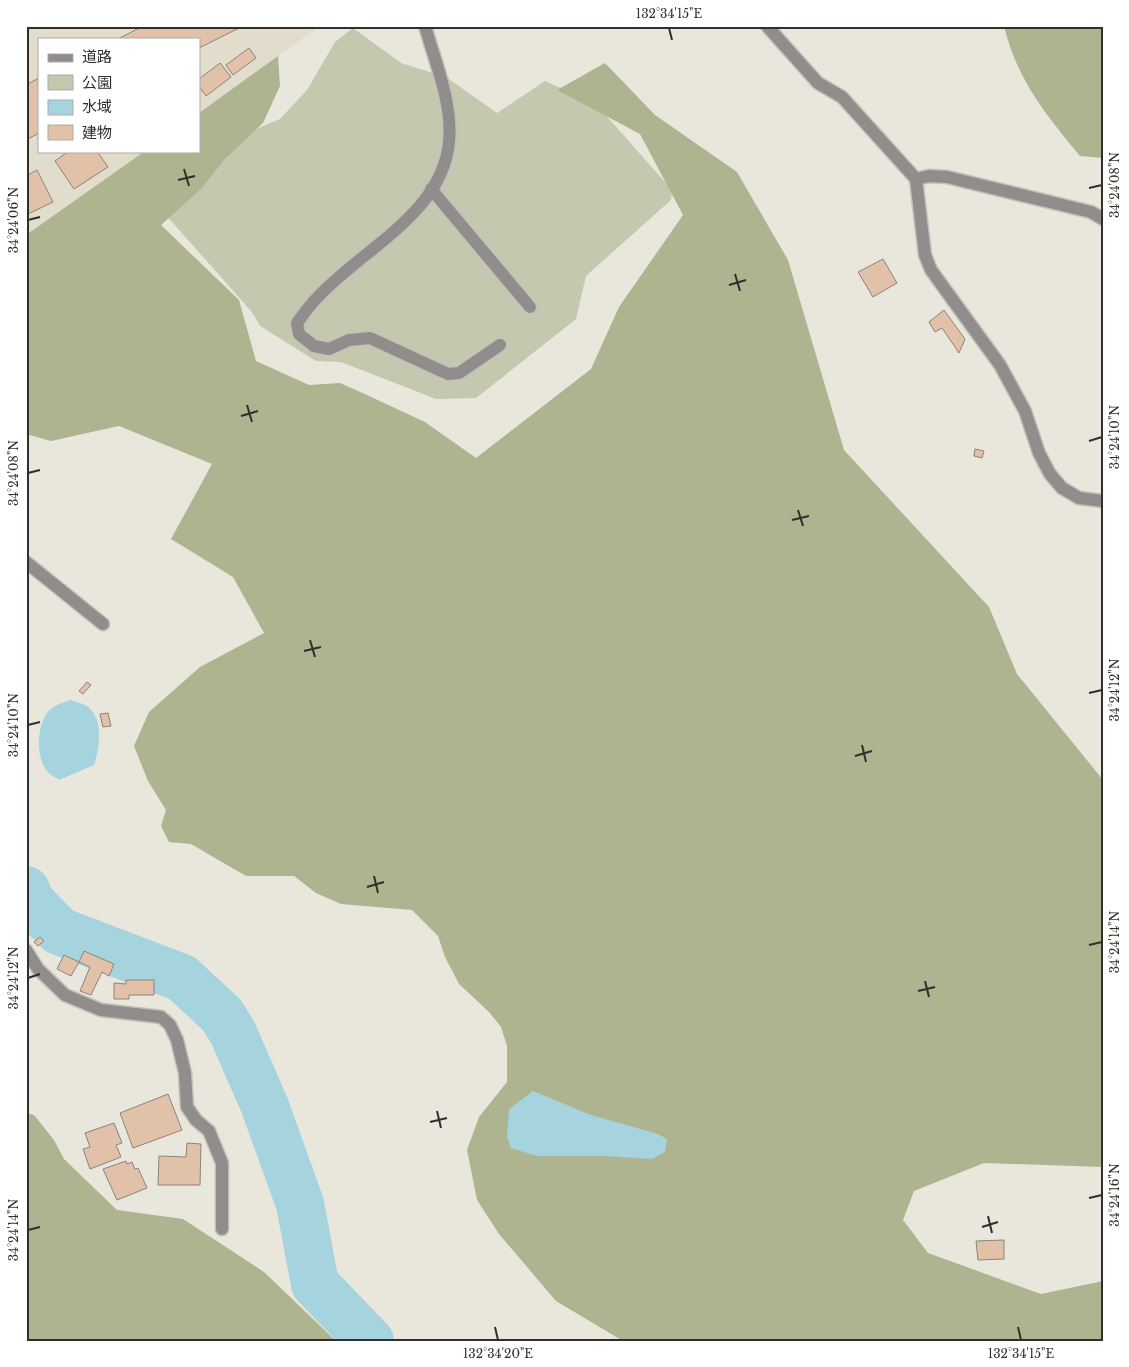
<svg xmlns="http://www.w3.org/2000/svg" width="1129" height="1367" font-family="'Libre Baskerville','Noto Sans JP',serif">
  <rect width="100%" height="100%" fill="#e9e6dc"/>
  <!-- built -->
  <polygon fill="#e1dccb" points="26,26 320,26 199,113 199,39 39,39 39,151 145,151 26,235"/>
  <!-- green -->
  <polygon fill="#c4c8ae" points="353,28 401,63 446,77 497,113 545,81 596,104 672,190 671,200 586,276 576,319 476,398 436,399 341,362 316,361 260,326 252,312 164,213 249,132 280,119 307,90 335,42"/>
  <!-- forest -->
  <g fill="#aeb48f">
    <path d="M1004,26H1103V158L1080,156C1046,115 1017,80 1004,26Z"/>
    <polygon points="278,56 280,86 263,123 224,160 202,188 161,225 239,300 256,361 309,385 340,383 367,395 425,422 476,458 591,369 619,307 683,215 640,134 557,90 605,63 655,115 737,172 788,260 844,450 989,607 1017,674 1103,780 1103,1167 984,1163 914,1191 903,1220 928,1253 1041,1294 1103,1281 1103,1341 623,1341 556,1301 499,1234 477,1200 467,1150 479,1117 507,1082 507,1046 501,1027 489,1012 459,984 445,957 438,936 412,910 341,904 316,893 294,876 246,876 191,844 169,842 161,826 166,810 148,781 134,746 149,712 200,667 264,633 233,577 171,539 212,464 119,426 51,441 26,434 26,235 145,151 199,151 199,113"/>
    <polygon points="26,1113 34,1115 54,1140 64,1159 117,1210 183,1219 264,1272 336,1341 26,1341"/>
  </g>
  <!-- water -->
  <g fill="#a5d4de">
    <path d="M71,700C78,703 88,704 92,711C103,724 99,750 94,765L59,780C55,777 49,774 46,770C36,756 37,727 47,713C53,705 62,703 71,700Z"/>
    <polygon points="533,1091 591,1115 658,1134 667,1139 665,1152 652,1159 604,1156 537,1156 511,1148 507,1136 509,1109"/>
  </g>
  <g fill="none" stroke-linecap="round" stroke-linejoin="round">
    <!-- river -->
    <polyline stroke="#a5d4de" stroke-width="48" points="26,890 31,902 59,931 182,978 222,1015 233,1033 264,1104 300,1204 315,1284 370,1341"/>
  </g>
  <!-- building -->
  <g fill="#e1c1a7" stroke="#8b837d">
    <polygon points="243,26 199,48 199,39 118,39 143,26"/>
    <polygon points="249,48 256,58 233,75 226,65"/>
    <polygon points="220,63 231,77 206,96 199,86 199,79"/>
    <polygon points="39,78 39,133 26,140 26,85"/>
    <polygon points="69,151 97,151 108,167 74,189 55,161"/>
    <polygon points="37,170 53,202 26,215 26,176"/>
    <polygon points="883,259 897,283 873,297 858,272"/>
    <polygon points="944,310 965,339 959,353 942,328 935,332 929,322"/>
    <polygon points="975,449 984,451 982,458 974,456"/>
    <polygon points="87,682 91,685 83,694 79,691"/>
    <polygon points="108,713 111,726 103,727 100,714"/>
    <polygon points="40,937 44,941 38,946 34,942"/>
    <polygon points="84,951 114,964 109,976 102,972 91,995 80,991 90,967 79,962"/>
    <polygon points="64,955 79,962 71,976 57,969"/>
    <polygon points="126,980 154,980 154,995 129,995 129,999 114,999 114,983 126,984"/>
    <polygon points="168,1094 182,1130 133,1148 120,1113"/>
    <polygon points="114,1123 122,1143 116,1145 121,1157 90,1169 83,1149 90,1147 85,1133"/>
    <polygon points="187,1143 201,1144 200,1185 158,1185 159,1156 186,1157"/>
    <polygon points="126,1161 127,1164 132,1162 135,1169 138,1168 147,1188 117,1200 103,1169"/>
    <polygon points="1004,1240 1004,1259 978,1260 976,1241"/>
  </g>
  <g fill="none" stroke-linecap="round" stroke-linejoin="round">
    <!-- minor casing -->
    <g stroke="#c4c1b9" stroke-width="15">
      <g id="minor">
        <path d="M425,26C435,62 453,104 449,142C442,215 360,250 316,299C309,306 303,315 297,323L299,334L314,346L329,349L349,340L370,338L448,374L459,373L500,345"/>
        <polyline points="767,26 818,83 842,97 916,179 925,255 931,270 1000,365 1025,411 1039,453 1050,474 1062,488 1079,498 1103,501"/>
        <polyline points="916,179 929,176 947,177 1091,212 1103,219"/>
        <polyline points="431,189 530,307"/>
        <polyline points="26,562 103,624"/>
        <polyline points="26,950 38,969 65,995 101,1010 161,1017 170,1025 177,1040 185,1073 187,1107 196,1120 209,1131 222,1163 222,1229"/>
      </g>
    </g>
    <!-- minor -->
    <use href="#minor" stroke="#928d8d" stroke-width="12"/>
  </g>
  <!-- ticks -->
  <path fill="none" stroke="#302f2b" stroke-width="2" d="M669,28L672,40M184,169L189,186M178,180L195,176M1089,188L1102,185M28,220L40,217M735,274L740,291M729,285L746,280M247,405L252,422M241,416L258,411M1089,441L1102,437M28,473L40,470M798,510L803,526M792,520L809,516M310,640L315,657M304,651L321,647M1089,693L1102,690M28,725L40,722M862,745L866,762M855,756L872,751M374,876L378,893M367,887L384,882M1089,945L1102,942M28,978L40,974M925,981L929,997M918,991L935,987M437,1111L441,1128M430,1122L447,1118M1089,1198L1102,1195M988,1216L992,1233M982,1227L998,1222M28,1230L40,1227M495,1327L498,1340M1018,1327L1021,1340"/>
  <!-- border -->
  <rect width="1129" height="1367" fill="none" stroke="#ffffff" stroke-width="55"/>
  <!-- legend -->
  <rect x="38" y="38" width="162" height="115" fill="#ffffff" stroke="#acacaa"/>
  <rect x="48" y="54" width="25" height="8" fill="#928d8d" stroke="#acacaa"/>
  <text x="82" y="62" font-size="15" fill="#302f2b">道路</text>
  <rect x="48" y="75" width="25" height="15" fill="#c4c8ae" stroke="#acacaa"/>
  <text x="82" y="88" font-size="15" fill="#302f2b">公園</text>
  <rect x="48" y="100" width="25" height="15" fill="#a5d4de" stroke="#acacaa"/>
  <text x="82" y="112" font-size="15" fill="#302f2b">水域</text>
  <rect x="48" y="125" width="25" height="15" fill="#e1c1a7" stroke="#acacaa"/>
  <text x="82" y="138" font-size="15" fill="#302f2b">建物</text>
  <rect x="28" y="28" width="1074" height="1312" fill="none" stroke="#302f2b" stroke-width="2"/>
  <g font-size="12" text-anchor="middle" fill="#302f2b">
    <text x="669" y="18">132°34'15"E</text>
    <text transform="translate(1115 185) rotate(-90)" y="4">34°24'08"N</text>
    <text transform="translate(14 220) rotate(-90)" y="4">34°24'06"N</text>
    <text transform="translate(1115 437) rotate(-90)" y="4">34°24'10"N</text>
    <text transform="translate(14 473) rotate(-90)" y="4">34°24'08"N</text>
    <text transform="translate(1115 690) rotate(-90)" y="4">34°24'12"N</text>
    <text transform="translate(14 725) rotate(-90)" y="4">34°24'10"N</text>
    <text transform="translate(1115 942) rotate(-90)" y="4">34°24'14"N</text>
    <text transform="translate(14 978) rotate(-90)" y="4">34°24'12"N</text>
    <text transform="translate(1115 1195) rotate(-90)" y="4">34°24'16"N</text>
    <text transform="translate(14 1230) rotate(-90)" y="4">34°24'14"N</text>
    <text x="498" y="1358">132°34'20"E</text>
    <text x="1021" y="1358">132°34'15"E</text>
  </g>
</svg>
